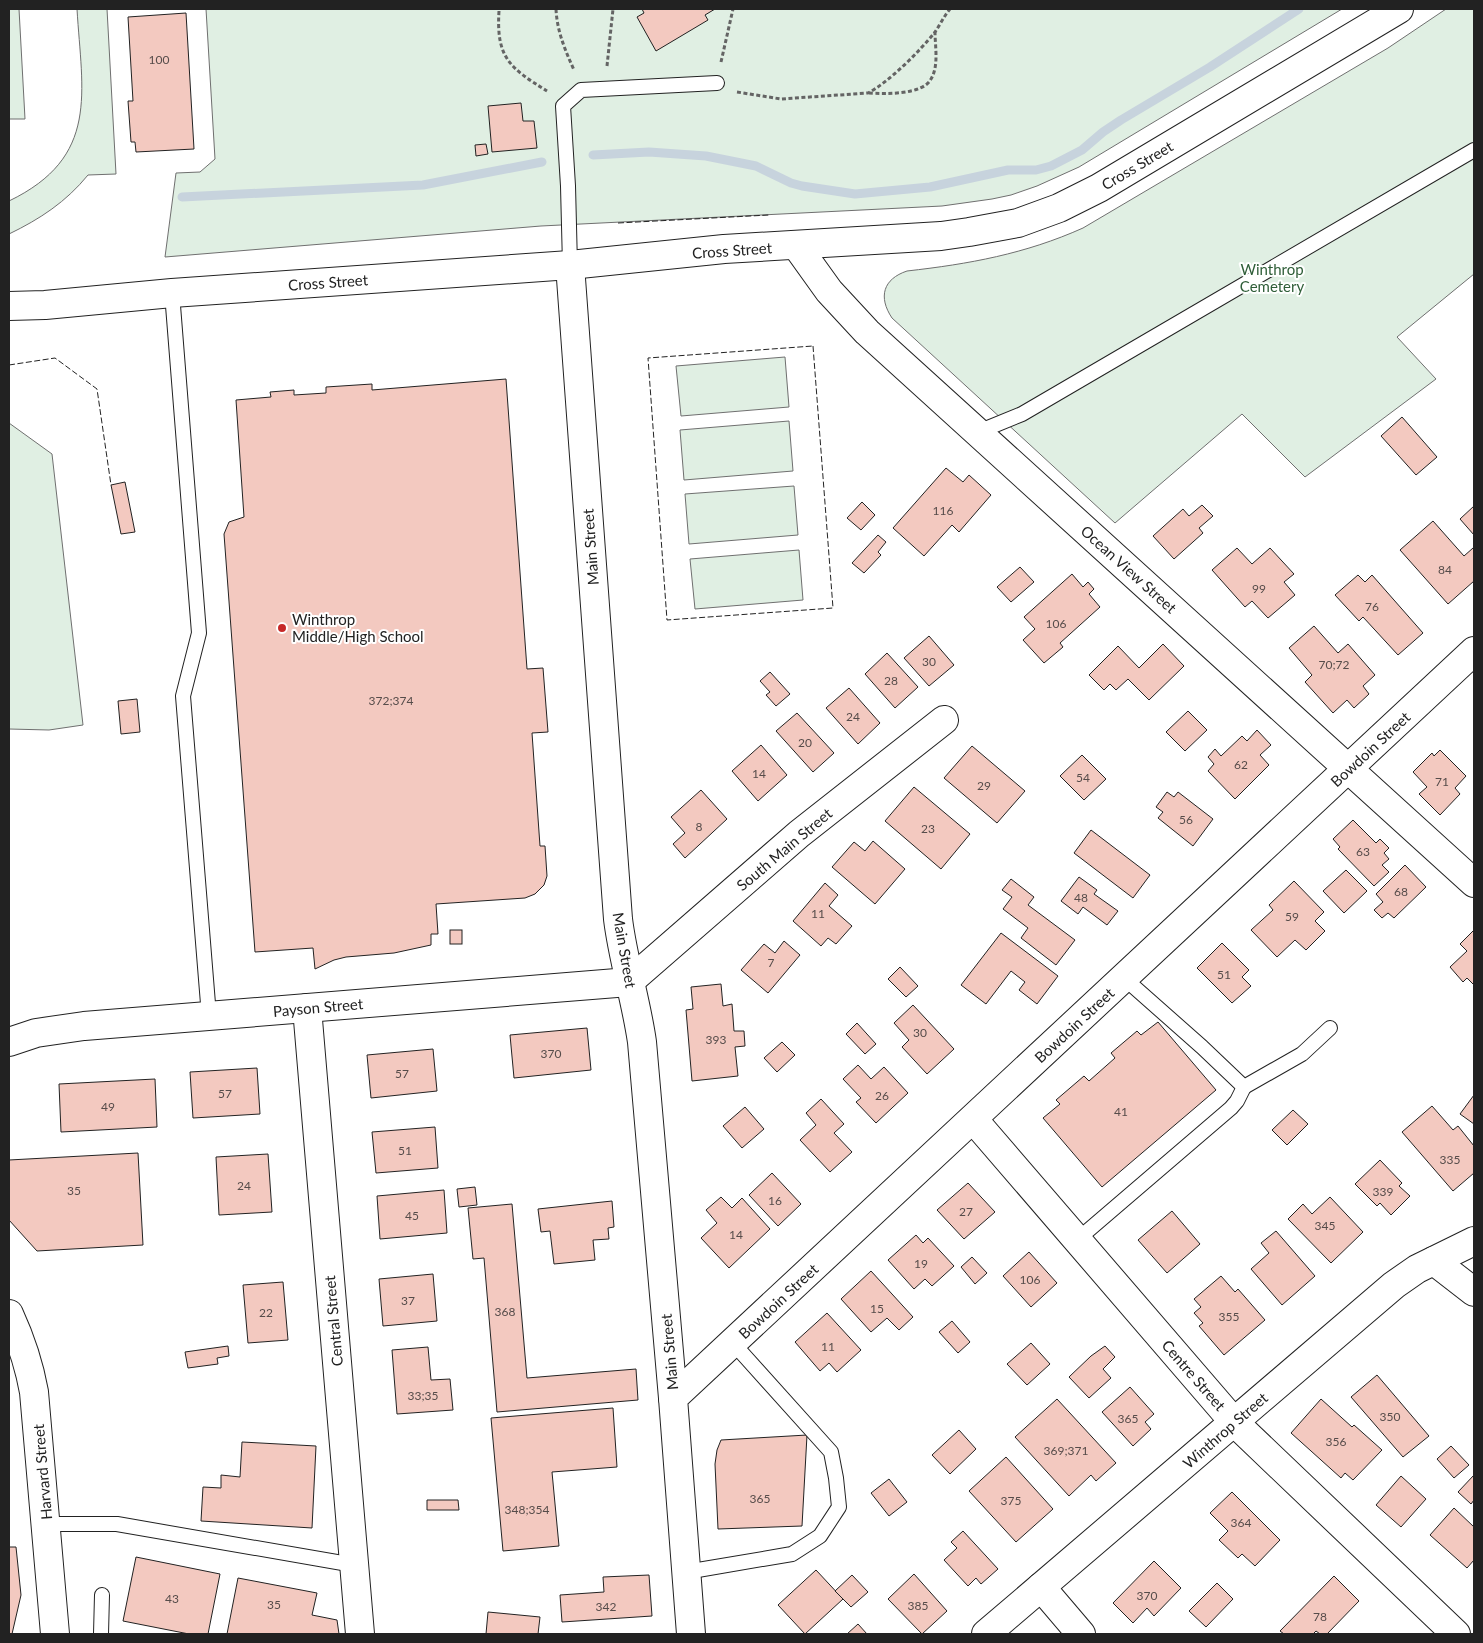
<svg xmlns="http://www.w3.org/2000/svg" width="1483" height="1643" font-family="Lato,sans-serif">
  <rect width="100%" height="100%" fill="#fff"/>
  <!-- green -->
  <g fill="#e0efe3" stroke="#6f6f6f">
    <polygon points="9,9 19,9 25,119 9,119"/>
    <path d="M77,9H107L116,174L88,175C66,202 40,219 9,234V201C100,157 82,93 77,9Z"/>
    <polygon points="206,9 1342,9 1079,167 1037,186 1011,195 992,199 942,206 541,226 165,257 176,173 200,172 215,159"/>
    <path d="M1446,9H1474V274L1397,337L1436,379L1305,477L1242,414L1115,523L892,318C878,297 883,279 907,271C969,264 1025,254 1083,228L1388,48Z"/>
    <polygon points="785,357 789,407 681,416 676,366"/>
    <polygon points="789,421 793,471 684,480 680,430"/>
    <polygon points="9,423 52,454 83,725 49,730 9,729"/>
    <polygon points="794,486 798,535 689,544 685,494"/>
    <polygon points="799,550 803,600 695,609 690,559"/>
  </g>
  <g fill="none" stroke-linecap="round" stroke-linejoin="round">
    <!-- stream -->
    <g stroke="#c7d3dd" stroke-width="9">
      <polyline points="593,155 649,152 706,156 756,166 791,183 802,186 855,194 930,187 1008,170 1036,170 1051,166 1082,150 1103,132 1121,120 1210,67 1299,9"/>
      <polyline points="182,197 423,185 542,162"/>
    </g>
  </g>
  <!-- building -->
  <g fill="#f3c9c0" stroke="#222">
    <polygon points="642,9 715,9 705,15 708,20 656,51 637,17 644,13"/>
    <polygon points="186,13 194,149 136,152 135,142 131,142 128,101 133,101 128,17"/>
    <polygon points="521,103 523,121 534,121 537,148 492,152 488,106"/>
    <polygon points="486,144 488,154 476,156 475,145"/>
    <polygon points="506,379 527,669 543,668 548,732 532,733 540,846 545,846 547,876 544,885 535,894 525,898 436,904 438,934 431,934 431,945 394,953 346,957 334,960 315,969 313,948 255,952 224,534 229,522 244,517 236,400 271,397 270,392 294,390 294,395 326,393 326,387 372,384 372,390"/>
    <polygon points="1402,417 1437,457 1416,475 1381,436"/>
    <polygon points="946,468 963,482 969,475 991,495 959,532 952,525 924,556 893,528"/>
    <polygon points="125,482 135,532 121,534 111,485"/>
    <polygon points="862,502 875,515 861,530 847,518"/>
    <polygon points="1202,505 1213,516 1199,528 1203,533 1174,559 1153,536 1183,509 1189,516"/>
    <polygon points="1474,506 1474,535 1460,519"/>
    <polygon points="1433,521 1464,556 1473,548 1474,549 1474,581 1448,604 1400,550"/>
    <polygon points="878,535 886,542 878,552 881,555 864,573 852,563"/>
    <polygon points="1237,548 1252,564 1270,548 1294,574 1284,582 1295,595 1268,618 1252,601 1245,607 1212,570"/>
    <polygon points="1020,567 1034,582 1011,602 997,587"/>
    <polygon points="1072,574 1083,587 1088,582 1094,589 1089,594 1100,607 1060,643 1063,647 1044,663 1023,640 1035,629 1024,617"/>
    <polygon points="1358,575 1365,582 1372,575 1423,633 1398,655 1363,617 1359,621 1335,595"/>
    <polygon points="1314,626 1338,653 1348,644 1375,675 1363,686 1369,694 1354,708 1347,700 1333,713 1305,682 1312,675 1289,648"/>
    <polygon points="929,636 954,665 929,686 904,658"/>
    <polygon points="1163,644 1184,666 1149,700 1128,679 1116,690 1110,684 1104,690 1089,675 1118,646 1139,668"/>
    <polygon points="887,653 918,687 895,708 865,674"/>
    <polygon points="770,672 790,694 776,706 766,695 770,692 760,681"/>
    <polygon points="849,688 880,723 858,744 826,708"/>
    <polygon points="137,699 140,732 121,734 118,701"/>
    <polygon points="1188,711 1207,730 1185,751 1166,732"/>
    <polygon points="797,713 834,753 813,772 776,731"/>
    <polygon points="1257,730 1271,745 1260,755 1269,765 1235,799 1208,771 1214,764 1208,757 1215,749 1221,756 1242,736 1247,741"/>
    <polygon points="761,745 787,775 758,801 732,771"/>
    <polygon points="972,746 1025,791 997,823 944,778"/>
    <polygon points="1440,750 1466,776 1455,788 1460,794 1440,815 1419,794 1427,787 1413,772 1432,753 1434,756"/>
    <polygon points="1082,755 1106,779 1084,800 1060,776"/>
    <polygon points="914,787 970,834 941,869 885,821"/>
    <polygon points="701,790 727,819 685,858 673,844 685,833 671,817"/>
    <polygon points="1167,792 1174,797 1178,792 1213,819 1193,846 1158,818 1163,812 1156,807"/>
    <polygon points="1353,820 1376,843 1380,839 1389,848 1384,853 1389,859 1382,865 1389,872 1374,886 1338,849 1340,847 1333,839"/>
    <polygon points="1091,830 1150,875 1133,898 1074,853"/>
    <polygon points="873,841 905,869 875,904 832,867 854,842 865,851"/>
    <polygon points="1405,865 1426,887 1394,918 1388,913 1382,918 1374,910 1383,902 1376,894"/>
    <polygon points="1346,870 1367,891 1344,913 1323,891"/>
    <polygon points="1079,877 1097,890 1094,894 1118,911 1107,925 1083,907 1078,914 1061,901"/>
    <polygon points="1011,879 1034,897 1028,905 1075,940 1056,965 1021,938 1028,928 1003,909 1012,897 1002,890"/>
    <polygon points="1294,881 1324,912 1315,921 1325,931 1306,950 1295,940 1277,957 1251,930 1273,910 1269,905"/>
    <polygon points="825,883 838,895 829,906 852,926 836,944 828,938 821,946 793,921"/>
    <rect x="450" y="930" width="12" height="14"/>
    <polygon points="1474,930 1474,985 1467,978 1463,982 1450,967 1467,951 1460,944"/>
    <polygon points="1001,933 1058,976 1037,1004 1019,990 1025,982 1011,971 986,1004 961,985"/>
    <polygon points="784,941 800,955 768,993 741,970 764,944 775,953"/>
    <polygon points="1222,943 1249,970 1242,977 1251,986 1232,1003 1197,968"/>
    <polygon points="900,967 918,986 906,997 888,979"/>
    <polygon points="721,984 723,1006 732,1004 734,1031 744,1031 745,1046 735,1047 738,1076 692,1081 686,1010 693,1009 691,987"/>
    <polygon points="913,1005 954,1049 927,1074 902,1047 909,1040 894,1023"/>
    <polygon points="1158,1022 1216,1090 1102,1187 1043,1118 1060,1104 1056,1100 1084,1076 1089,1081 1115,1058 1111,1053 1137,1031 1141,1035"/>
    <polygon points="857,1023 876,1044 865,1054 846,1034"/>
    <polygon points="587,1028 591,1070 514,1078 510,1035"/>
    <polygon points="782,1042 795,1055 777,1072 764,1058"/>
    <polygon points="433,1049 437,1091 371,1098 367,1055"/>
    <polygon points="858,1065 871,1079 884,1067 908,1093 876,1123 856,1102 861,1098 843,1079"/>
    <polygon points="257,1068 260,1114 193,1118 190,1072"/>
    <polygon points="155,1079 157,1127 61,1132 59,1084"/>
    <polygon points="1474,1095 1474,1124 1460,1114"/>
    <polygon points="821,1099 844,1124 834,1133 852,1152 830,1172 800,1140 816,1125 806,1113"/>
    <polygon points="1432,1106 1453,1130 1458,1126 1474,1146 1474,1173 1453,1191 1402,1132"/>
    <polygon points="745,1107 764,1129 742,1148 723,1126"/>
    <polygon points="1293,1110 1308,1124 1287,1145 1272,1130"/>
    <polygon points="435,1127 438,1168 376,1173 372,1132"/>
    <polygon points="138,1153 143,1245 37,1251 9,1220 9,1160"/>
    <polygon points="268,1154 272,1212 219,1215 216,1157"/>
    <polygon points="1380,1160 1402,1183 1399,1186 1410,1196 1391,1215 1380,1203 1377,1206 1355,1184"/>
    <polygon points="772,1173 801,1204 778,1226 749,1195"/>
    <polygon points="968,1183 995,1212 964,1239 937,1210"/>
    <polygon points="475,1187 477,1205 459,1207 457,1189"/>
    <polygon points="444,1190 447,1233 380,1239 377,1196"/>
    <polygon points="721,1197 732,1208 742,1198 770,1229 729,1268 701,1238 717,1223 706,1210"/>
    <polygon points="1330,1197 1363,1232 1331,1263 1288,1219 1303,1204 1312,1214"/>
    <polygon points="612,1201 614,1227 608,1228 609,1239 593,1240 595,1260 554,1264 550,1231 541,1232 538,1209"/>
    <polygon points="512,1204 527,1378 636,1369 638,1400 497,1412 484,1258 473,1259 468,1208"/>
    <polygon points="1172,1211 1200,1244 1167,1273 1138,1240"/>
    <polygon points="1276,1231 1315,1276 1282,1305 1251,1269 1269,1253 1261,1243"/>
    <polygon points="916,1235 923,1243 928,1238 954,1266 932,1286 925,1279 914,1289 888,1260"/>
    <polygon points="1029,1252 1057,1283 1031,1307 1003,1276"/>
    <polygon points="972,1257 987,1273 975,1284 961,1267"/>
    <polygon points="871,1271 913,1317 899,1330 887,1318 871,1332 841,1299"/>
    <polygon points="433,1274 437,1321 383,1326 379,1279"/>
    <polygon points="1221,1276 1235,1292 1238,1289 1265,1320 1224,1355 1199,1326 1203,1323 1194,1313 1201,1307 1194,1299"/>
    <polygon points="283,1282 288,1340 248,1343 243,1285"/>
    <polygon points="827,1313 861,1350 837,1372 829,1363 820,1371 795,1342"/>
    <polygon points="952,1321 970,1342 958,1353 939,1332"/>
    <polygon points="1031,1343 1050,1364 1027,1385 1007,1364"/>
    <polygon points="228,1346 229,1356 217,1358 218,1364 188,1368 185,1352"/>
    <polygon points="1105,1346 1115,1357 1103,1369 1111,1378 1089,1398 1069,1377 1091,1356"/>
    <polygon points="428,1347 431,1380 450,1379 453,1410 397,1414 392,1350"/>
    <polygon points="1377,1375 1429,1436 1403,1457 1351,1397"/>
    <polygon points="1130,1387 1154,1414 1145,1422 1151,1429 1133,1446 1102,1412"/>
    <polygon points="1057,1399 1116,1463 1096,1481 1091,1475 1069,1496 1015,1437"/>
    <polygon points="1321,1399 1352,1427 1354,1425 1382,1450 1353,1480 1345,1473 1341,1478 1291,1433"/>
    <polygon points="613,1408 617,1467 552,1472 559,1546 503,1551 491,1418"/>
    <polygon points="959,1430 976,1449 950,1474 932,1455"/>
    <polygon points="807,1435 802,1526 718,1529 715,1464 717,1450 721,1440"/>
    <polygon points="242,1442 316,1446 312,1528 201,1521 203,1487 221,1488 221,1475 240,1477"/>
    <polygon points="1451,1446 1469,1465 1454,1478 1437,1459"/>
    <polygon points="1006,1457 1053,1509 1016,1542 969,1491"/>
    <polygon points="1474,1475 1474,1500 1471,1504 1458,1492"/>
    <polygon points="1401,1476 1426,1499 1401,1527 1376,1505"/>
    <polygon points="889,1479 907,1502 889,1516 871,1493"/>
    <polygon points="1232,1492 1280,1540 1255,1566 1242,1554 1238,1558 1219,1540 1228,1531 1210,1513"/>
    <polygon points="427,1500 458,1500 459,1510 427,1510"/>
    <polygon points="1454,1508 1474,1527 1474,1560 1467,1568 1430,1535"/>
    <polygon points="963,1531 998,1569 981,1584 976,1578 968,1586 944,1560 957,1548 951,1542"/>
    <polygon points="9,1547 16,1547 21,1595 12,1634 9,1634"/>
    <polygon points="136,1557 220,1574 208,1634 189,1634 123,1621"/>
    <polygon points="1154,1561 1181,1588 1154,1616 1147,1608 1133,1623 1113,1603"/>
    <polygon points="816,1570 843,1599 805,1634 778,1605"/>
    <polygon points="914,1574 947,1611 922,1634 888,1599"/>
    <polygon points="649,1575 652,1616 562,1622 560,1595 604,1592 603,1577"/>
    <polygon points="852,1575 868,1592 851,1607 835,1591"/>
    <polygon points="1334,1576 1359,1601 1327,1634 1320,1634 1316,1631 1313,1634 1284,1634 1280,1631"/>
    <polygon points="238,1578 317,1593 312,1615 337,1620 339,1634 227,1634"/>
    <polygon points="1217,1583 1233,1599 1206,1627 1189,1611"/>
    <polygon points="488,1612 540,1617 538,1634 486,1634"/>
    <polygon points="858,1624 867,1634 847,1634"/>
  </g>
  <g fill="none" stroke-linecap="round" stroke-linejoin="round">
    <!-- lane casing -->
    <g stroke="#222" stroke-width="16">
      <g id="lane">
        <polyline points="570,265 568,186 563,106 581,90 717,83"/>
        <polyline points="172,293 199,633 183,696 209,1016"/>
        <polyline points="978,432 1022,414 1474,150"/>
        <polyline points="1124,978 1202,1047 1244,1087 1302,1054 1330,1028"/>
        <polyline points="1077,1240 1231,1108 1237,1101 1244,1087"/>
        <polyline points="46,1524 117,1524 354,1565"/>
        <polyline points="686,1572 792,1554 820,1536 839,1507 836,1478 831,1452 733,1343"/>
        <polyline points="101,1634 102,1595"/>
      </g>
    </g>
    <!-- street casing -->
    <g stroke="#222" stroke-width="30">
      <g id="street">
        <polyline points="796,245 829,291 867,332 1474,883"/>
        <path d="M570,265L618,919C623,960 636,1000 642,1042L673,1398"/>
        <polyline points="307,1008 360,1634"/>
        <polyline points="9,1042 36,1033 84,1026 629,982 799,834 944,720"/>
        <polyline points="973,1119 1234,1422 1456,1634"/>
        <path d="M9,1314C21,1340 29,1364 34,1392L55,1634"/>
        <polyline points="1041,1587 1081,1634"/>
      </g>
    </g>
    <!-- secondary casing -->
    <g stroke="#222" stroke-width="30">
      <g id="secondary">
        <polyline points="9,306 45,305 172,293 570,265 724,249 941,236 969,232 1018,223 1059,208 1099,188 1399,9"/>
        <polyline points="1434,1261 1474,1292"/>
        <polyline points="691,1634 673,1398 1474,651"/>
        <polyline points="986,1634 1394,1285 1417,1269 1474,1241"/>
      </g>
    </g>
    <!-- path -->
    <g stroke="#646464" stroke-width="3" stroke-dasharray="4 2.5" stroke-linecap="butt">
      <path d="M556,9C557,31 565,50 574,70"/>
      <path d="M499,11C496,58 510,68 547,91"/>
      <polyline points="721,62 733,9"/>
      <polyline points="607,66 613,9"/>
      <path d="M737,92L781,99L868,93C889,82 920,51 935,32C940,25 944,16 950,9"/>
      <path d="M869,93C885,94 923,95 931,79C939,66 935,46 935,32"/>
    </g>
    <!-- lane -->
    <use href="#lane" stroke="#fff" stroke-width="14"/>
    <!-- street -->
    <use href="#street" stroke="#fff" stroke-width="28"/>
    <!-- secondary -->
    <use href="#secondary" stroke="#fff" stroke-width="28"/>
    <!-- fence -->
    <g stroke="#222" stroke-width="1" stroke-dasharray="6 2.5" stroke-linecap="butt">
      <polyline points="618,223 769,215"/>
      <polygon points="813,346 833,608 667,620 648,358"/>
      <polyline points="9,365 55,358 97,389 111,485"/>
    </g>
  </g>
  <!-- markers -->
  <circle fill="#c62828" stroke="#fff" stroke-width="2" cx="282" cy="628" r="5"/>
  <g text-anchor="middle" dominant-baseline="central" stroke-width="4" stroke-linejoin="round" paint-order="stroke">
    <!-- number labels -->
    <g font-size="12" fill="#564c4a">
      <text x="159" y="59">100</text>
      <text x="943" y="510">116</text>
      <text x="1445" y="569">84</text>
      <text x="1259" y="588">99</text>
      <text x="1372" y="606">76</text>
      <text x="1056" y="623">106</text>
      <text x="929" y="661">30</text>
      <text x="1334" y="664">70;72</text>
      <text x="891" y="680">28</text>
      <text x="391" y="700">372;374</text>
      <text x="853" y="716">24</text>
      <text x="805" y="742">20</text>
      <text x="1241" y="764">62</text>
      <text x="759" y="773">14</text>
      <text x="1083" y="777">54</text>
      <text x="1442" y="781">71</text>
      <text x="984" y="785">29</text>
      <text x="1186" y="819">56</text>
      <text x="699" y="826">8</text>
      <text x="928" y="828">23</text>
      <text x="1363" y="851">63</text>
      <text x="1401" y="891">68</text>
      <text x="1081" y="897">48</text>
      <text x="818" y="913">11</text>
      <text x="1292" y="916">59</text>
      <text x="771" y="962">7</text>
      <text x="1224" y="974">51</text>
      <text x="920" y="1032">30</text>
      <text x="716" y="1039">393</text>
      <text x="551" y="1053">370</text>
      <text x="402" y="1073">57</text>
      <text x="225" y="1093">57</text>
      <text x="882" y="1095">26</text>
      <text x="108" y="1106">49</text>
      <text x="1121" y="1111">41</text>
      <text x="405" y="1150">51</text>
      <text x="1450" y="1159">335</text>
      <text x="244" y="1185">24</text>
      <text x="74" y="1190">35</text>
      <text x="1383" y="1191">339</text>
      <text x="775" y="1200">16</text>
      <text x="966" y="1211">27</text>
      <text x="412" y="1215">45</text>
      <text x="1325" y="1225">345</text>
      <text x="736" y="1234">14</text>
      <text x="921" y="1263">19</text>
      <text x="1030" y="1279">106</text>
      <text x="408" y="1300">37</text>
      <text x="877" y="1308">15</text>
      <text x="505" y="1311">368</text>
      <text x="266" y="1312">22</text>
      <text x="1229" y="1316">355</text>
      <text x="828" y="1346">11</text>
      <text x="423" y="1395">33;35</text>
      <text x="1390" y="1416">350</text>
      <text x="1128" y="1418">365</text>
      <text x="1336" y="1441">356</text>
      <text x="1066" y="1450">369;371</text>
      <text x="760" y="1498">365</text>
      <text x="1011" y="1500">375</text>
      <text x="527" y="1509">348;354</text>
      <text x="1241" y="1522">364</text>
      <text x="1147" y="1595">370</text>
      <text x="172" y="1598">43</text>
      <text x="274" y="1604">35</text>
      <text x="918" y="1605">385</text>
      <text x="606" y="1606">342</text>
      <text x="1320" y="1616">78</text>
    </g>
    <!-- street labels -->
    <g font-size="15" fill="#222" stroke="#fff">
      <text transform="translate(1137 165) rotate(-31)">Cross Street</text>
      <text transform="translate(732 250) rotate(-4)">Cross Street</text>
      <text transform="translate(328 282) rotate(-4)">Cross Street</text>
      <text transform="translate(590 547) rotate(-94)">Main Street</text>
      <text transform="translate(1129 569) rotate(42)">Ocean View Street</text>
      <text transform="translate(1370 749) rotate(-43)">Bowdoin Street</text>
      <text transform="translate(784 849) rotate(-40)">South Main Street</text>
      <text transform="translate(625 950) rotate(80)">Main Street</text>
      <text transform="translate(318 1007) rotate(-5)">Payson Street</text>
      <text transform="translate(1074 1025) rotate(-43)">Bowdoin Street</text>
      <text transform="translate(778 1301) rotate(-43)">Bowdoin Street</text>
      <text transform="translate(333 1321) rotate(-95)">Central Street</text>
      <text transform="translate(669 1352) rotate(-95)">Main Street</text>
      <text transform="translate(1194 1375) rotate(49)">Centre Street</text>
      <text transform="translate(1225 1430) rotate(-41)">Winthrop Street</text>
      <text transform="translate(42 1472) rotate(-95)">Harvard Street</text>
    </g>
    <!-- park labels -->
    <g font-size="15" fill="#2f5e38" stroke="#fff">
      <text x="1272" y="269">Winthrop<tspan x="1272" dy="17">Cemetery</tspan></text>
    </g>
    <!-- poi labels -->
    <g font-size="15" fill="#222" stroke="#fff" text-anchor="start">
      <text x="292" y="619">Winthrop<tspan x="292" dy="17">Middle/High School</tspan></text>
    </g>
  </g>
  <!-- border -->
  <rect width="1483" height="1643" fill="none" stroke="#222222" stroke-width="20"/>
</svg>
